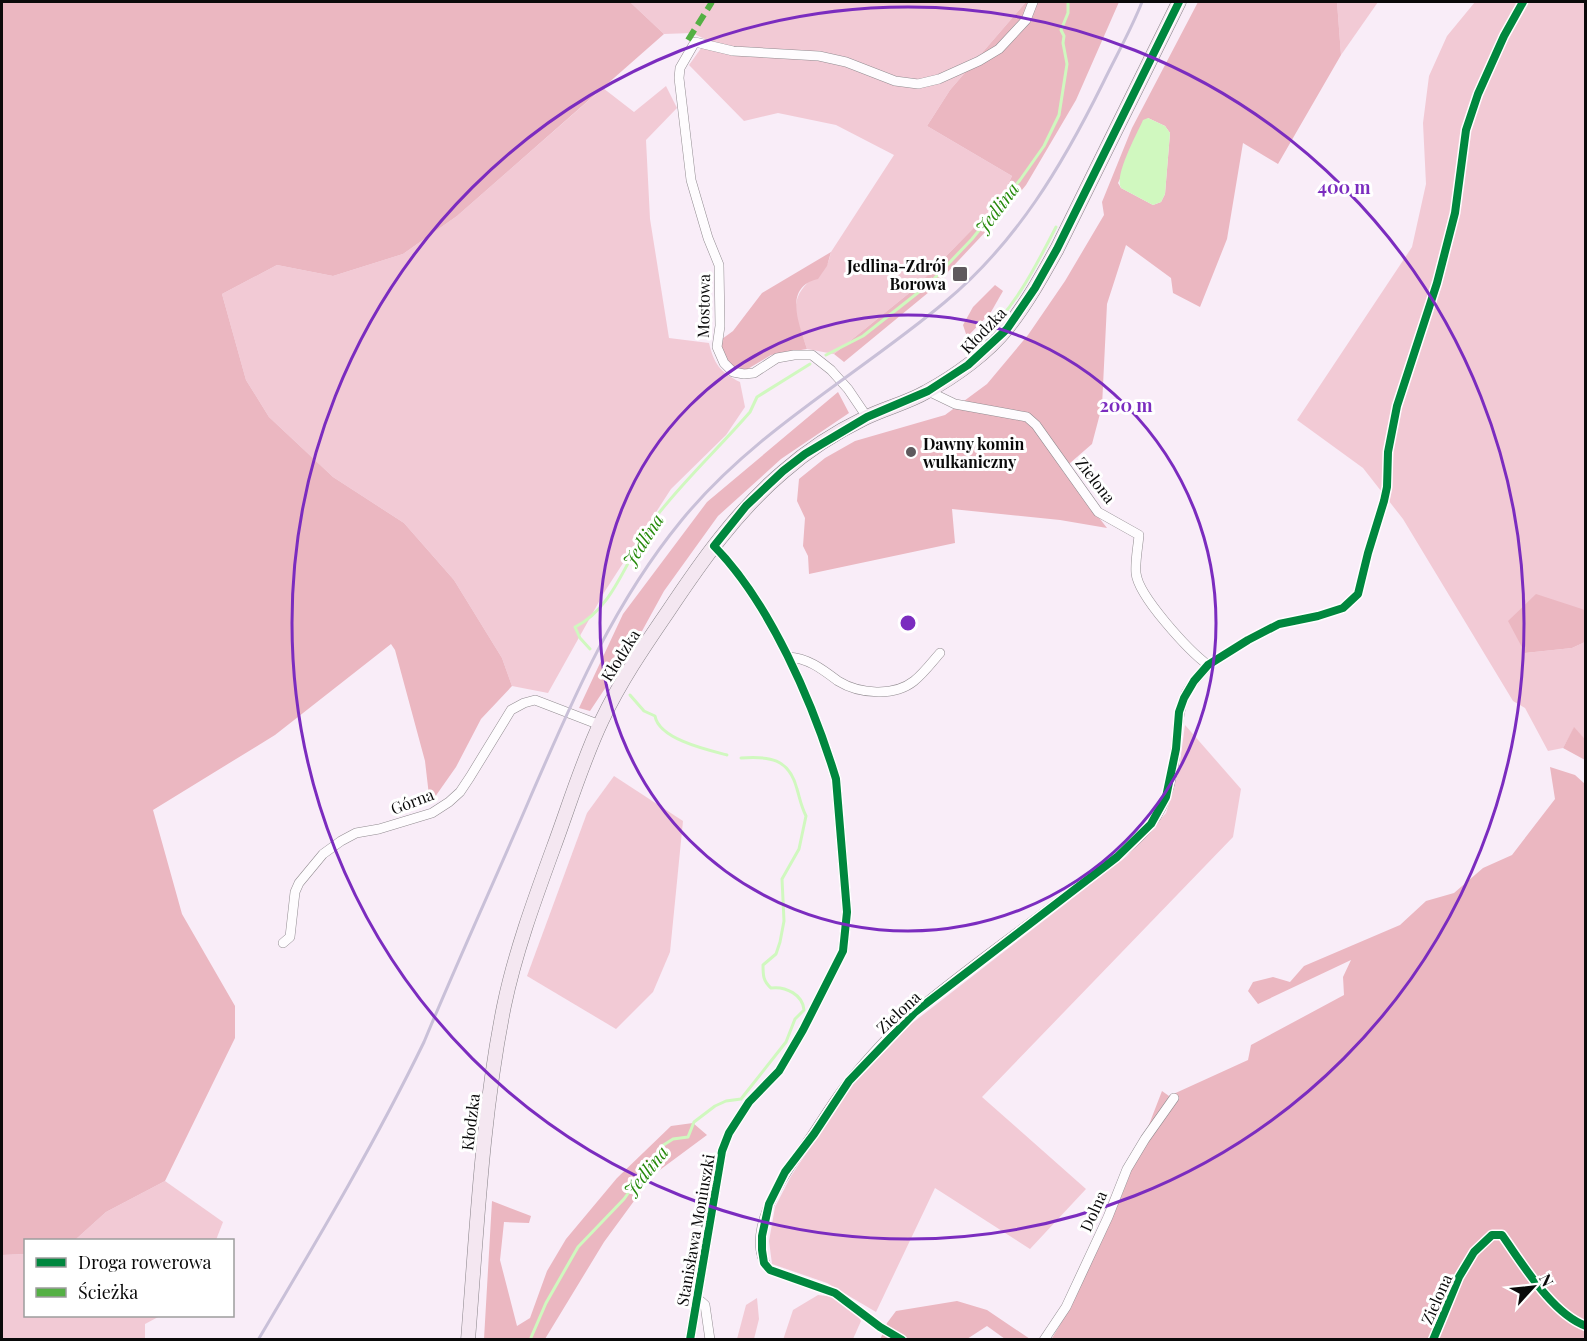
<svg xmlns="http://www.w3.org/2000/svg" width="1587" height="1341" font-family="'Playfair Display',serif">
  <rect width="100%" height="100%" fill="#f9edf8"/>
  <!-- green -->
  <g fill="#f2cad5">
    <path d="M630,2H1026L950,90L927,126L1012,176L999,202L913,290L834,354L807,349C798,321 785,301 812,279C825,268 827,269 831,252L894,155L836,125L778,113L744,121L689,65L707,40L692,33L664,34Z"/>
    <polygon points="1337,2 1378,2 1341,55"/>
    <polygon points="1475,2 1585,2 1585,610 1579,609 1525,653 1572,648 1585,642 1585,739 1574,728 1563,748 1548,751 1525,708 1513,701 1403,519 1363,468 1297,420 1412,247 1426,184 1423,123 1429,76 1447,36"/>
    <path d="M666,86L677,108L646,140L650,219L669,338L709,343C714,364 720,372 740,382L745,407L726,435L671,489L605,591L548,693L512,686L502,658L454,580L404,523L333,477L269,417L246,380L222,294L277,265L333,276L403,254L457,216L603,88L634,112Z"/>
    <polygon points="1185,725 1241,789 1233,837 982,1097 1086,1189 1030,1249 935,1188 876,1312 827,1283 772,1264 769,1241 775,1207 791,1176 852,1085 911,1024 1127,856 1166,813 1179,770"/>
    <polygon points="614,776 683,821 670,952 653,992 616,1029 527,976 587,813"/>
    <polygon points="165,1181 223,1222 216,1240 75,1240 106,1212"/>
    <polygon points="25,1254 26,1316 160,1316 145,1324 145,1339 2,1339 2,1255"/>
    <path d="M818,1295C841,1297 850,1300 861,1321L853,1339L783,1340L793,1310Z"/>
    <polygon points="757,1298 759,1319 754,1339 737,1339 746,1305"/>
  </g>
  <!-- forest -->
  <g fill="#ebb7c1" fill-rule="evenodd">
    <polygon points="2,2 630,2 664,34 457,216 403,254 333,276 277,265 222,294 246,380 269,417 333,477 404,523 454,580 502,658 512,686 481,719 456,767 430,804 425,761 395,650 391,644 275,735 153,810 182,914 235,1006 235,1038 165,1181 106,1212 75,1240 26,1240 25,1254 2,1255"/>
    <polygon points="1026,2 1119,2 1076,100 1026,185 1004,212 929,292 844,362 834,354 913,290 999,202 1012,176 927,126 950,90"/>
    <path d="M1198,2H1337L1341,55L1278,164L1243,143L1227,239L1200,307L1173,293L1171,278L1126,245L1107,304L1102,406L1092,444L1062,470L1107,528L1060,520L952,509L955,543L809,574L808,556L803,546L805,518L797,501L799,479L825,458L855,441L945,415L987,384L1028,335L1065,281L1104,215L1102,202L1132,128ZM1148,118L1165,126L1170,133L1165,194L1161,202L1153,205L1121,188L1118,183Z"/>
    <path d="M831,252L827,266L818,279C782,287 800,326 807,349L771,355L746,370L733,372L717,347L722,339L733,331L762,293Z"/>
    <polygon points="995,285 1003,291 991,312 967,337 963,325 973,307"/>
    <polygon points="838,392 849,413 781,459 718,516 664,591 636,642 590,711 579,708 623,614 707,502"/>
    <polygon points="1536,594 1585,610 1585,642 1572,648 1525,653 1508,621"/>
    <polygon points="1574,727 1585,739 1585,760 1563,748"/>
    <polygon points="1550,767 1575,775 1585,784 1585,1339 1051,1340 1061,1323 1121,1197 1162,1091 1169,1096 1248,1060 1251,1045 1344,995 1343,977 1351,960 1258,1004 1248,991 1253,982 1273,977 1290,982 1304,966 1400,925 1426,901 1454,893 1483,868 1512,855 1555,799"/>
    <polygon points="693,1123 707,1135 653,1175 604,1242 545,1339 484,1339 492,1201 531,1216 529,1223 504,1222 500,1260 517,1326 530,1318 547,1271 566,1239 617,1178 671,1126"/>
    <polygon points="957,1301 987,1310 1030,1339 1005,1339 987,1326 967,1339 880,1340 887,1323 896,1311"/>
  </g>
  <!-- water -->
  <path fill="#d0f8bf" d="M1148,118L1165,126L1170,133L1165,194L1161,202L1153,205L1121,188C1114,175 1137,134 1143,120Z"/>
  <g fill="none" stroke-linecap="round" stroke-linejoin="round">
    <!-- stream -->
    <g stroke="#d0f8bf" stroke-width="3">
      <path d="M978,341C1014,310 1035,268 1056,227"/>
      <polyline points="826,355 863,336 929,284 972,239 1020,180 1044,146 1059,115 1067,64 1063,43 1064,36 1061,30 1068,13 1068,2"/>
      <path d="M590,649L580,638L575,627C616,607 628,552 655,518C684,480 719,448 750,412L757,397L810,364"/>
      <path d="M630,695L644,711L655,716C659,739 707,750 727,755"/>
      <path d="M530,1340L546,1303L578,1247L624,1199L662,1146L673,1139L688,1137L694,1122L715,1106L726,1101L741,1099L786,1042L795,1019L804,1010C803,995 786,986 771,988C763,981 763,975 763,965L776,954L780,942L784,921L782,879L799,849L806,816C801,806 800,799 797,789C789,758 769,756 741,758"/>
    </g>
    <!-- street casing -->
    <g stroke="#928c91" stroke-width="10">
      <g id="street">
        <polyline points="867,417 848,389 831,370 812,355 794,355 777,358 754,373 744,374 733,372 724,363 717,347 720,326 719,265 708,238 691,180 679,78 680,68 695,42 733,51 819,56 846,62 895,81 918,84 939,79 979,61 999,49 1026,20 1033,2"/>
        <path d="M788,657C808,658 822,669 838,681C859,694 894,697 914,681C924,673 932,662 940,653"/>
        <polyline points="283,943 290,937 295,892 299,883 323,854 341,841 356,833 379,829 432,813 449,802 460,792 470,777 511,710 524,703 535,700 600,725"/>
        <polyline points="697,1298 705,1305 710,1340"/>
        <path d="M690,1340L722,1151L729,1133L749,1102L779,1071L803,1030L843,951L847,912L836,779C813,703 770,603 714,546"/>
        <path d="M902,1340L880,1327L835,1293L770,1270C742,1239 781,1178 801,1151C818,1128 832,1102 850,1080C870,1056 893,1030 916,1011C967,968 1022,930 1075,889C1099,870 1132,848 1151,824C1168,804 1173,773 1176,747C1178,731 1177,714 1184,698C1189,685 1199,676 1208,665C1189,651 1138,596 1136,573C1135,561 1138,547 1139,535L1098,512L1036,425L1027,417L955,404L928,391"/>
        <polyline points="1044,1340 1066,1307 1108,1217 1127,1169 1145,1139 1174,1098"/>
      </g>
    </g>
    <!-- secondary casing -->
    <g stroke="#888388" stroke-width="15">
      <path id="secondary" d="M468,1340C477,1228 482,1116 504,1006C515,953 534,901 553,849C569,806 582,762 602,720C620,682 643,648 667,613C701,562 736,512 783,472C808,450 836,432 865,418C885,408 907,403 926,392C954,377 988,353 1008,327C1027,303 1042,276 1057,249L1179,2"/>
    </g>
    <!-- street -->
    <use href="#street" stroke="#fefcfe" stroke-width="9"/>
    <!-- secondary -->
    <use href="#secondary" stroke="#f4e7f1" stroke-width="14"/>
    <!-- rail -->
    <path stroke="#c9c0d8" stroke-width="3" d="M258,1340C316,1242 374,1145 424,1042C458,960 495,880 530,798C572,701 613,604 681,521C754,431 858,375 945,302C1016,243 1062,166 1103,83C1116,56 1131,30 1142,2"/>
    <!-- quiet -->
    <polyline stroke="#54b044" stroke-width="6" stroke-dasharray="12 6" stroke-linecap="butt" points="688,40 712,2"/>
    <!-- cycleway casing -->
    <g stroke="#fff" stroke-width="11">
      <g id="cycleway">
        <path d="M690,1340L722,1151L729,1133L749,1102L779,1071L803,1030L843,951L847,912L836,779C813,703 770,603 714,546L746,506L783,471L805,454L867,417L928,391L968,365L1007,329L1035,288L1057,249L1179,2"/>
        <polyline points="902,1340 880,1327 835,1293 770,1270 764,1263 762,1250 762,1236 769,1204 785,1172 814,1134 849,1081 915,1012 1117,857 1151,824 1166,797 1176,749 1179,712 1184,698 1194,681 1208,665 1248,640 1279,624 1318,616 1343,608 1358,594 1368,553 1384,501 1387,487 1388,452 1397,406 1437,283 1455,213 1466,130 1478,94 1504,36 1523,2"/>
        <path d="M1433,1340L1459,1277L1474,1252L1492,1235H1502C1522,1263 1552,1314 1586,1326"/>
      </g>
    </g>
    <!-- cycleway -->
    <use href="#cycleway" stroke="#00873e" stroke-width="8"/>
  </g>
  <!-- distance rings -->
  <g fill="none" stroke="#7b2cbf" stroke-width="3">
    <circle cx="908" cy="623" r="308"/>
    <circle cx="908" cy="623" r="616"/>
  </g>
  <!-- markers -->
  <g fill="#5e595d" stroke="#fff" stroke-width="2">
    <rect x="952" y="266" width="16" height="16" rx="3"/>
    <circle cx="911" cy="452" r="6"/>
  </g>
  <g text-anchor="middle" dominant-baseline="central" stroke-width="6" stroke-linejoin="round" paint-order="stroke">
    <!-- poi labels -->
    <g font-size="16" font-weight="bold" fill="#0a0a0a" stroke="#fff" text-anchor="end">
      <text x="946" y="265">Jedlina-Zdrój<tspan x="946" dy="18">Borowa</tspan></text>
      <text x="923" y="443" text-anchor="start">Dawny komin<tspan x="923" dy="18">wulkaniczny</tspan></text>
    </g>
    <!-- street labels -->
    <g font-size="16" fill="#0a0a0a" stroke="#fff">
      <text transform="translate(703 306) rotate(-89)">Mostowa</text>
      <text transform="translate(983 330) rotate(-46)">Kłodzka</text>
      <text transform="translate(1096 480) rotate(52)">Zielona</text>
      <text transform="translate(620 655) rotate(-58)">Kłodzka</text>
      <text transform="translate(412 801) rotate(-21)">Górna</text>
      <text transform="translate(898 1012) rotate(-43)">Zielona</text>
      <text transform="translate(470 1122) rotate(-83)">Kłodzka</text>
      <text transform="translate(1093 1211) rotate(-66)">Dolna</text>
      <text transform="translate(695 1230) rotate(-80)">Stanisława Moniuszki</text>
      <text transform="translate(1436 1299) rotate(-66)">Zielona</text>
    </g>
    <!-- water labels -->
    <g font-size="18" font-style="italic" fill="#25890a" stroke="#fff">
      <text transform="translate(997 208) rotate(-53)">Jedlina</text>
      <text transform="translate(643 540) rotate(-57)">Jedlina</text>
      <text transform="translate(646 1171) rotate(-51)">Jedlina</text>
    </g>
  </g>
  <circle cx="908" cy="623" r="9" fill="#7b2cbf" stroke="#fff" stroke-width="3"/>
  <g font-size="18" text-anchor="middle" font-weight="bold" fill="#7b2cbf" stroke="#fff" stroke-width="6" stroke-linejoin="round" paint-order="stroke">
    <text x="1344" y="194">400 m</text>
    <text x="1126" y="412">200 m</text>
  </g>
  <!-- border -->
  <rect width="1587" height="1341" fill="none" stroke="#0a0a0a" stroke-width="6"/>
  <!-- legend -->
  <rect x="24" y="1239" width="210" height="78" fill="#ffffff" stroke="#9d9d9d" stroke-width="1.5"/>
  <rect x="36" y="1258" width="30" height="9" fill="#00873e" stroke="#9d9d9d" stroke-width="1.5"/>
  <text x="78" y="1269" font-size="18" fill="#0a0a0a">Droga rowerowa</text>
  <rect x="36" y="1288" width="30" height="9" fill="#54b044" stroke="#9d9d9d" stroke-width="1.5"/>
  <text x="78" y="1299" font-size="18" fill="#0a0a0a">Ścieżka</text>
  <!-- north arrow -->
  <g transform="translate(1533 1287) rotate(63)" stroke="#ffffff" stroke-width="4.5" paint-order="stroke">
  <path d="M0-4.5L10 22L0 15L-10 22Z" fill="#0a0a0a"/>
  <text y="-9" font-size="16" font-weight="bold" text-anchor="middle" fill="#0a0a0a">N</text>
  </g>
</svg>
